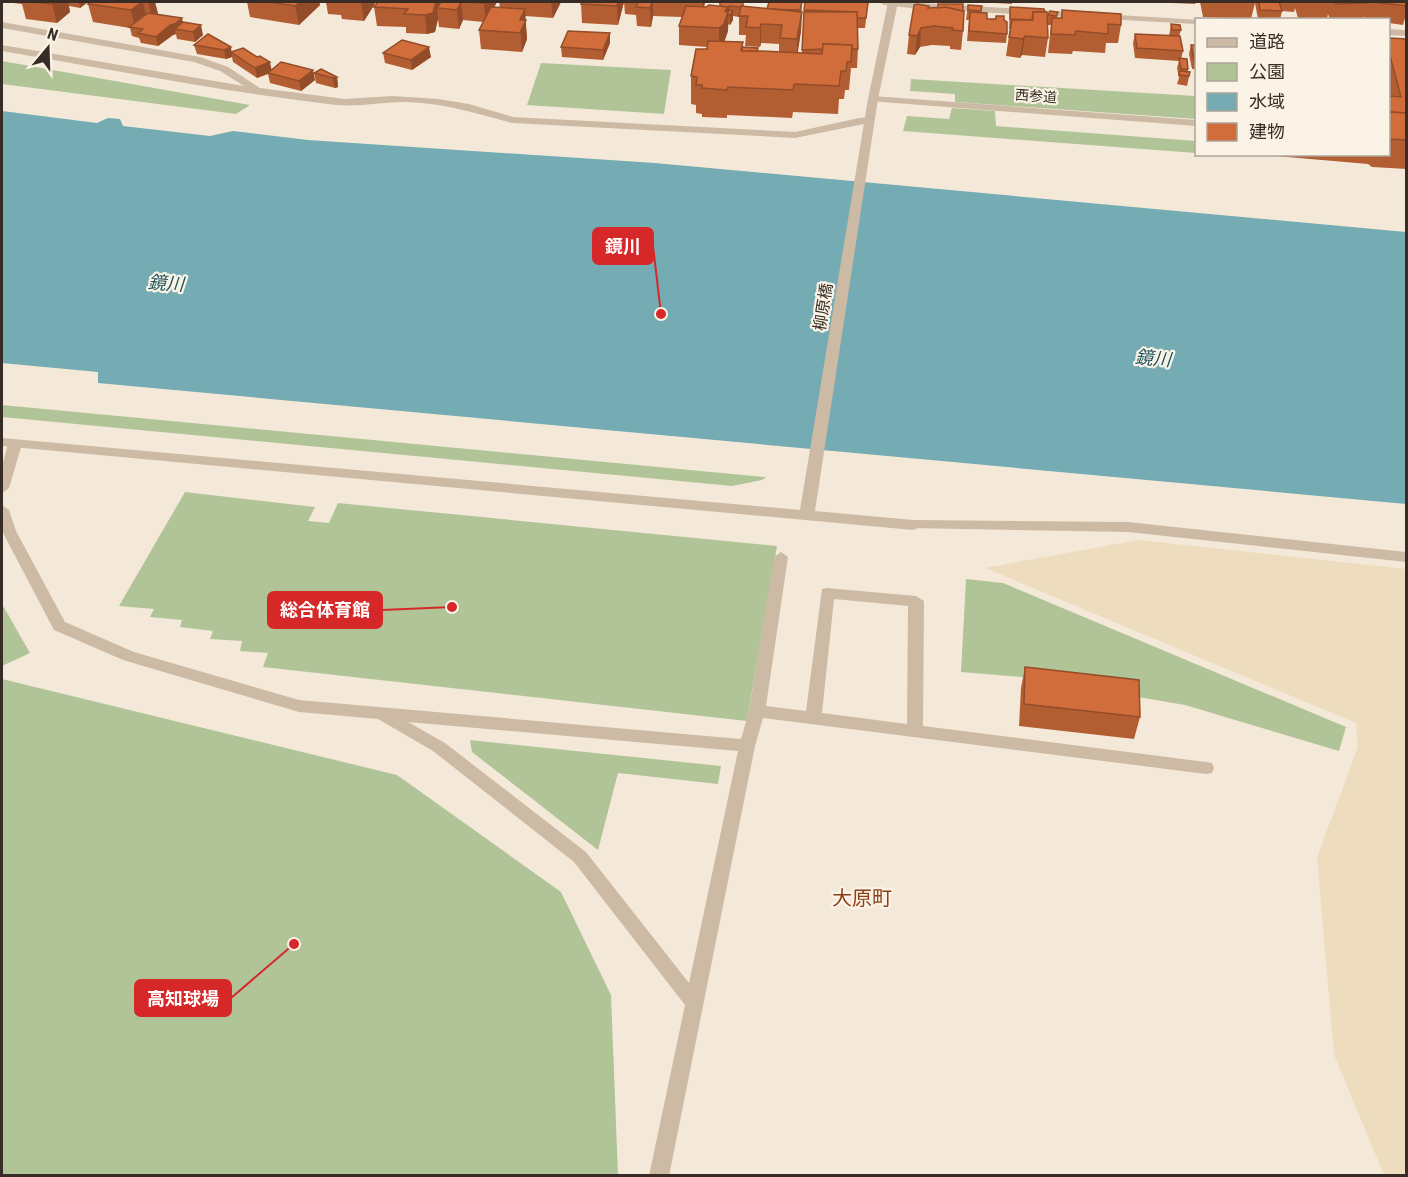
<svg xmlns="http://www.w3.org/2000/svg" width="1408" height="1177" font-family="'Roboto Condensed','Noto Sans JP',sans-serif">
  <rect width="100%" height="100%" fill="#f4e9d9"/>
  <!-- green -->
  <g fill="#b1c498">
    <polygon points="2,61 250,105 236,114 2,84"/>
    <polygon points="541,63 671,70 664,114 527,105"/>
    <polygon points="911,79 1196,96 1196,119 955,102 955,94 910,91"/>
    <polygon points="952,108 995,111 996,126 1196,141 1196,153 903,131 907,116 949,119"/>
    <polygon points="2,405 765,477 766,477 762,480 732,486 2,417"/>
    <polygon points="185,492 315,507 308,521 329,523 338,503 777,546 747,721 263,667 268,653 240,651 242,641 210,639 213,631 180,627 182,620 150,617 154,609 119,606"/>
    <polygon points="966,579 1003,583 1346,727 1339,751 1185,705 1021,677 961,672"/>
    <polygon points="2,604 30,653 2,666"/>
    <polygon points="2,679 397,775 561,892 611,995 618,1175 2,1175"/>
    <polygon points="470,740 721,766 718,784 618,773 598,850 472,752"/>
  </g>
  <!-- plaza -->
  <polygon fill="#edddbe" points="1139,540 1406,569 1406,1175 1384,1175 1334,1055 1317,857 1358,747 1356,723 985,568"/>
  <!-- water -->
  <polygon fill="#75abb3" points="2,111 97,123 108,118 120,119 123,126 210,136 233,131 308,140 655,163 1406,232 1406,504 98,383 98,372 2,363"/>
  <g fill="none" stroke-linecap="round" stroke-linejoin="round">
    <!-- service -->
    <g fill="#cdbaa4" fill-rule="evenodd">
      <polygon points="873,96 1196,120 1196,126 869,101 868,99"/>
      <path d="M2,505L9,510L16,531L65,622L134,652L299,700L741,739L749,711L774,557L781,552L788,557L766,706L806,711L822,589L827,588L916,596L924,601L923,726L1206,762L1212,763L1214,768L1212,773L1206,774L763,718L755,746L669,1176H649L685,1005L574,862L433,751L378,719L299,712L123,660L54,630L2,531ZM834,599L908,606L907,724L822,713ZM408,722L738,751L689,983L586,852L445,743Z"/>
    </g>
    <!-- minor -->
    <g fill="#cdbaa4" fill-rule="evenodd">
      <polygon points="879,2 906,2 1200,20 1196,20 1196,24 920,9 884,5"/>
      <path d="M2,22L200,57L228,67L260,88L345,99L392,96L438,99L469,104L513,117L795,132L859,118L869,117L874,120L869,123L795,138L512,123C475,113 444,103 405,102C382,102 359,107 336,105C224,92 113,70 2,51V45L244,86L220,71L194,62L2,28Z"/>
      <polygon points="1388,29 1406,30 1406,36 1388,35"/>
      <polygon points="15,440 22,444 9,488 2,493 2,466 8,444"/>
      <polygon points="913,520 1128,522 1406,552 1406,562 1128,532 908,528 906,525"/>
    </g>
    <!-- tertiary -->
    <polygon fill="#cdbaa4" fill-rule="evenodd" points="888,2 898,2 878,99 815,511 913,520 920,525 918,528 913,530 2,446 2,438 800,510 868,99"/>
  </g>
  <!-- wall -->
  <g fill="#b35e32" fill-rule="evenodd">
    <polygon points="4,2 88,2 80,8 69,6 70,12 57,23 26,19 22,4"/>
    <polygon points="90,2 155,2 158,14 183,22 203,35 195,42 177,39 176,34 173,35 158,46 141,43 139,38 132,36 130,28 93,22 88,4"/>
    <polygon points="247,2 319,2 320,5 299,25 250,17"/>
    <polygon points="326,2 376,2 364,21 342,19 341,15 328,14"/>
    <polygon points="376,2 497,2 494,7 500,8 499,2 561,2 553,18 525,16 527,39 522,52 481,49 479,30 483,22 463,20 459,29 439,27 438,19 435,32 427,34 406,33 406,27 377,26 374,7 377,3"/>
    <path d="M582,2H705L704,7L743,6L767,9L802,2L801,31L797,53H802L804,10L868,3L865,28H857L858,49L857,68H851L849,90H845L844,99H839L838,114L793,112L792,118L727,115V118L702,117V114L696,113V105L691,104V76L707,47L679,45V26L682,17L653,16L651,27L637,26L636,15L625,14L624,2L618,25L582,23L581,4ZM733,16L739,17V35H746L745,46L760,47L761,43L779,44V52L758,51L724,41L728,31V24L730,25L733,20Z"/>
    <polygon points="996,2 1012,2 1012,4 995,3"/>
    <polygon points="1149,2 1196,2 1195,4"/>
    <polygon points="1200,2 1407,2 1407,18 1405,18 1403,25 1389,23 1389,20 1365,20 1364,16 1363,20 1330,20 1328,14 1327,19 1298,18 1295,8 1294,12 1282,11 1280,20 1258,19 1255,3 1251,19 1203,17"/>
    <polygon points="968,5 982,6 981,13 987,19 995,19 996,16 1004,20 1007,34 1006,43 967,41 969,20 966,20"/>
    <polygon points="1010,7 1045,12 1047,21 1048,15 1058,12 1057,18 1061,18 1062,10 1121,25 1118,43 1106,43 1105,53 1073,51 1072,54 1048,53 1051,25 1047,25 1048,38 1045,57 1022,55 1020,58 1006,56 1010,29 1009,29"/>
    <polygon points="929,8 937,8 963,31 961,50 950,49 950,46 932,45 920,47 915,55 907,54 909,35"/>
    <polygon points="1171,24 1181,30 1179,36 1183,51 1181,59 1188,69 1188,72 1190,72 1187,86 1177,84 1179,78 1177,68 1179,61 1135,58 1133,43 1135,34 1169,36"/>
    <polygon points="610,33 610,43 603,60 562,57 561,47"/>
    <polygon points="208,34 232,52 272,70 315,80 301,91 270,83 268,74 257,78 233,62 232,57 226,59 197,54 194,45"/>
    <polygon points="1389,38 1407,39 1407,169 1372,167 1368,164 1251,154 1389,154"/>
    <polygon points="1191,45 1196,45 1197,69 1192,69 1189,54"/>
    <polygon points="383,53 431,57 412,70 385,63"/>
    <polygon points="314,73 337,77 338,87 335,88 316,83"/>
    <polygon points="1025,667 1140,717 1134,739 1019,726 1021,688"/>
  </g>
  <!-- shaded-wall -->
  <g fill="#924c29">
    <polygon points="53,2 68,2 70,12 57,23 52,4"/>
    <polygon points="79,2 88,2 80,8"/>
    <polygon points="142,2 143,2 147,19 135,28 131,10"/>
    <polygon points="148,2 155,2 158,14 152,19"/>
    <polygon points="300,2 319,2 320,5 299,25 295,6"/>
    <polygon points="361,2 376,2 364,21"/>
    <polygon points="436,2 442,2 437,8 438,19 435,32 427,34 425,15"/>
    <polygon points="461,2 463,20 459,29 457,10"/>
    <polygon points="485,2 497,2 486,22 484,3"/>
    <polygon points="551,2 561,2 553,18"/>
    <polygon points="618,2 624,2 618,25 617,6"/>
    <polygon points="652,2 653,2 653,16 651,27 650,8"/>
    <polygon points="702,2 705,2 702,18"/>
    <polygon points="729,6 728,31 724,43 719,47 719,28 725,11"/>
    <polygon points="525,9 527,39 522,52 520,20"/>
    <polygon points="733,11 733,20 730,25 730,15"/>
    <polygon points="802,12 801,31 797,58 797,39"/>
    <polygon points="182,18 184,28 175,29 176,34 173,35 158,46 156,37 170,25 176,23"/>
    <polygon points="761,24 761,43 760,47 760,28"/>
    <polygon points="201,25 203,35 195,42 193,32"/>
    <polygon points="921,28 920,47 915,55 917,36"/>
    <polygon points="610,33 610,43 603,60 603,50"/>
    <polygon points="1025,36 1022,55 1020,58 1023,39"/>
    <polygon points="231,47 232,57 226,59 224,50"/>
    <polygon points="429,47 431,57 412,70 411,60"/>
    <polygon points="270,62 272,72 257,78 255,68"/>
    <polygon points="313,70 315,80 301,91 299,81"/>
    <polygon points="337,77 338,87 335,88 333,78"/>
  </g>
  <!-- building -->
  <g fill="#d06d3a" stroke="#924c29" stroke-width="1.5">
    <polygon points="31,2 56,2 52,4"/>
    <polygon points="90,2 142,2 131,10 88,4"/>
    <polygon points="269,2 300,2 295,6"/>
    <polygon points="378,2 436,2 433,13 425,15 404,14 408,9 374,7"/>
    <polygon points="441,2 485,2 484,3 461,2 457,10 437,8"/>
    <polygon points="582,2 618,2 617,6 581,4"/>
    <polygon points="638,2 652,2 650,8 636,7"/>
    <polygon points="720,2 743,2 743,6 741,6 741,7 729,6 728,10 733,11 730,15 728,15 728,7 720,6"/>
    <polygon points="769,2 802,2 800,10 767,9"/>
    <polygon points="805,2 865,2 868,3 866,18 857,18 857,12 804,10"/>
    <polygon points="1259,2 1279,2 1282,11 1260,10"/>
    <polygon points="1335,2 1367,2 1367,3 1336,4"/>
    <polygon points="1373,2 1407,2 1407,6"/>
    <polygon points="917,4 929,6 928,8 946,7 964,11 963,31 952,30 953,28 934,26 921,28 917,36 909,35 914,5"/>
    <polygon points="938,4 963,4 963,11 946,7 938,8"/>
    <polygon points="709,5 728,7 725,11 728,12 724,24 719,28 679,26 686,6 706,7"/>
    <polygon points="968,5 982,6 981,11 968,10"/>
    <polygon points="741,6 802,12 797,39 780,38 782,25 761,24 760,28 746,27 748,16 739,16"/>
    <polygon points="491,7 525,9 520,20 526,20 520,33 479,30"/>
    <polygon points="1010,7 1044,9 1045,12 1033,12 1032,20 1010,19"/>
    <polygon points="1062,10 1121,14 1121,25 1108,24 1108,34 1076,31 1075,35 1051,34 1052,18 1062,18"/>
    <polygon points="1050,11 1058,12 1056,16 1048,15"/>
    <polygon points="804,12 857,12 858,49 852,49 852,45 823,44 823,49 802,50"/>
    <polygon points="970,12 987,13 987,19 996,19 996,16 1004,16 1004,20 1007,22 1007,34 969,31"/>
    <polygon points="1033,12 1047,12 1048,38 1025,36 1023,39 1009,37 1012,20 1033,20"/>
    <polygon points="148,13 182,18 176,23 179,23 170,25 156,37 138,33 143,29 129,27"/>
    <polygon points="183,22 201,25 193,32 175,29"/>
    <polygon points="1171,24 1180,25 1181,30 1172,30"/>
    <polygon points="568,31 610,33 603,50 561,47"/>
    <polygon points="208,34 231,47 224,50 194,45"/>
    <polygon points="1135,34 1180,36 1183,51 1137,48"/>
    <polygon points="1389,38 1407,39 1407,113 1390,112 1389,109 1389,96 1401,97 1389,52"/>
    <polygon points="402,40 429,47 411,60 383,53"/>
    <polygon points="708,41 743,42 741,50 822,54 823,44 852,45 851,62 847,62 846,71 841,71 839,86 794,84 793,90 728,87 727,90 702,88 702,85 696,85 697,77 691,76 696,49 707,49"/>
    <polygon points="1191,45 1196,45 1197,59 1194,59"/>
    <polygon points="742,47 758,48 757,51 742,51"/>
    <polygon points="243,48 257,57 260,56 270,62 255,68 231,52"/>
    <polygon points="1179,58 1187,59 1188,69 1181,69"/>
    <polygon points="281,62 313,70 299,81 268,73"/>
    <polygon points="321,69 337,77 333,78 314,73"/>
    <polygon points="1180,71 1190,72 1189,76 1179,75"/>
    <polygon points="1389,112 1407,113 1407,140 1389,139"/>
    <polygon points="1025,667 1139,680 1140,717 1024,704"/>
  </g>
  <g text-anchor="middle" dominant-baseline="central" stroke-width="4.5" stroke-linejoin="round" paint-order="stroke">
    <!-- far-street labels -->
    <g font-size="14" fill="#372d26" stroke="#fbf3e6">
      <text transform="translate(1036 96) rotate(4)">西参道</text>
    </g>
    <!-- street labels -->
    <g font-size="16" fill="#372d26" stroke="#fbf3e6">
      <text transform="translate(823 307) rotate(-81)">柳原橋</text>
    </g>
    <!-- water labels -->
    <g font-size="18" font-style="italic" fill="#18515c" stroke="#fbf3e6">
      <text transform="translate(166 283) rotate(4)">鏡川</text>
      <text transform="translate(1153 358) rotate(5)">鏡川</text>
    </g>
    <!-- quarter labels -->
    <g font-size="20" fill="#8d3f18" stroke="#fbf3e6">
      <text x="862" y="898">大原町</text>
    </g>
  </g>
  <!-- callouts -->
  <path fill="none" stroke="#d62828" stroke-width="2" d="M661 314L653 246M452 607L382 610M294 944L231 998"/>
  <g fill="#d62828" stroke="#fbf3e6" stroke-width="2">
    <circle cx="661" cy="314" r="6"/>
    <circle cx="452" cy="607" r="6"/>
    <circle cx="294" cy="944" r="6"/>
  </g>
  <g fill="#d62828" stroke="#d62828" stroke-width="2">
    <rect x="593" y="228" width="60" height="36" rx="6"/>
    <rect x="268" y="592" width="114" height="36" rx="6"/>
    <rect x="135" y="980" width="96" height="36" rx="6"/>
  </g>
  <g font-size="18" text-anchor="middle" font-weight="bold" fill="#fff">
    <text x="623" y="253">鏡川</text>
    <text x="325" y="616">総合体育館</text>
    <text x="183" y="1005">高知球場</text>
  </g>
  <!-- border -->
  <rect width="1408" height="1177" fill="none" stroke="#372d26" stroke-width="6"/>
  <!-- legend -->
  <rect x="1195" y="18" width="195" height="138" fill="#fbf3e6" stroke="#ada499" stroke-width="1.5"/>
  <rect x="1207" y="38" width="30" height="9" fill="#cdbaa4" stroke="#ada499" stroke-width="1.5"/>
  <text x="1249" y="48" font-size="18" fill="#372d26">道路</text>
  <rect x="1207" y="63" width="30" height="18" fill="#b1c498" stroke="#ada499" stroke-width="1.5"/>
  <text x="1249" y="78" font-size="18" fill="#372d26">公園</text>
  <rect x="1207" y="93" width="30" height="18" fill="#75abb3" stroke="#ada499" stroke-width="1.5"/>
  <text x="1249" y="108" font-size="18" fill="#372d26">水域</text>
  <rect x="1207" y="123" width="30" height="18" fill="#d06d3a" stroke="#ada499" stroke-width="1.5"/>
  <text x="1249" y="138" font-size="18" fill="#372d26">建物</text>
  <!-- north arrow -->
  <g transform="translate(48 48) rotate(19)" stroke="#fbf3e6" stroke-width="4.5" paint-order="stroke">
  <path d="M0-4.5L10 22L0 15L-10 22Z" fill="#372d26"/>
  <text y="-9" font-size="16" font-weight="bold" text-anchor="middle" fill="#372d26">N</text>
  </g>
</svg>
